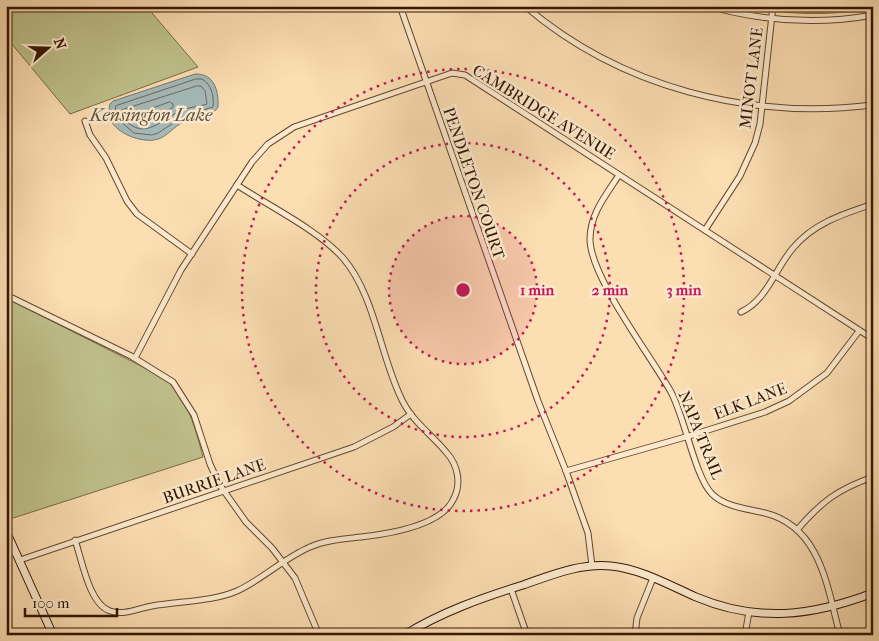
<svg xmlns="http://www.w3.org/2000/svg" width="879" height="641" font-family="'IM FELL French Canon',serif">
  <rect width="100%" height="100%" fill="#fcdeb3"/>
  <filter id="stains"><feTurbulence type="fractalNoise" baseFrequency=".004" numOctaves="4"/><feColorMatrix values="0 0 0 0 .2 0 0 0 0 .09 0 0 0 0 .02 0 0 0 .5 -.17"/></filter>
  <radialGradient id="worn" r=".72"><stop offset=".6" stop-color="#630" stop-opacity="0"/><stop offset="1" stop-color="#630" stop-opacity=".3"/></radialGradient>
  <!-- green -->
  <g fill="#bfc18c" stroke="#786c46">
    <polygon points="6,6 146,6 198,67 70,114 6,37"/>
    <path d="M737,6H873V8C827,17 783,14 737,6Z"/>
    <path d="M6,298L163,377C188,398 195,427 203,457L10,519L6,513Z"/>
  </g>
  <!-- water -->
  <path fill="#a4b9b8" stroke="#76786e" d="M195,74C214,73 219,91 218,107C212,118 198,117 187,120C177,124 170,133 161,138C146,145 117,135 110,119C108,114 109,109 110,104L113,101Z"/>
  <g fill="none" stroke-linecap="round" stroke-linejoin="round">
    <!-- shore -->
    <g stroke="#6b685c" stroke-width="1">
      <path d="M196,79H202C212,85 214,96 213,107L184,116L158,133L152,135L134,133L114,116L116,106Z"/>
      <path d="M197,86H201L205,91L207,104C198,107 188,107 180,111C159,121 142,144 120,114L122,110Z"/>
      <path d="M170,102L173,104V107C161,114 150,128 136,117L137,114Z"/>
    </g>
    <!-- street casing -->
    <g stroke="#64482d" stroke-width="7">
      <g id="street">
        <polyline points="400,6 538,401 566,471 588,533 592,566"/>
        <path d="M525,6C621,88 749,120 873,105"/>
        <path d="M708,6C762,21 818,25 873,15"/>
        <polyline points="85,121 90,135 106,158 127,201 137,214 192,254"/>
        <path d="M619,175C606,195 590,214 590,239C590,277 651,356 671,392C685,418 695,477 712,494C725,507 748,509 765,513C821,527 827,587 840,635"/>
        <polyline points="705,230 740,176 755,143 760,124 773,6"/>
        <polyline points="6,295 131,356 173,382 194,415 210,464 219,484 246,522 272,548 295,578 319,635"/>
        <path d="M741,312C767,300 775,269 793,248C814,223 843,214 873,204"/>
        <polyline points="135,358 181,270 252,162 268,144 294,127 452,73 465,75 873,339"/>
        <polyline points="566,471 689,436 765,412 789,401 827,373 859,331"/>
        <path d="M797,530C821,502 838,489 873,477"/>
        <path d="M75,540C82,560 89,604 110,611C124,616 139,608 152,606C180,601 211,602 237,591C263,579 284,558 310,547C326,540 344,539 361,537C388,534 440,526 453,500C462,484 458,465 446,452C432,435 412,421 402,400C380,356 375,295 343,258C318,230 269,206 237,185"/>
        <polyline points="20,560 354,447 393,427 411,414"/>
        <polyline points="511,589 527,635"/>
        <polyline points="635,635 637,618 653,578"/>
        <polyline points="745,635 749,612"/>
      </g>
    </g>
    <!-- secondary casing -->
    <g stroke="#321600" stroke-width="9">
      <g id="secondary">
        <polyline points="6,531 53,635"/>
        <path d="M404,635C442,612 481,598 523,585C552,575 580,563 611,566C641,569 669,585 696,597C758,623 812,616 873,593"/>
      </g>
    </g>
    <!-- street -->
    <use href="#street" stroke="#fdeace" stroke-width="5"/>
    <!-- secondary -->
    <use href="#secondary" stroke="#fdeace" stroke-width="7"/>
  </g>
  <!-- distance rings -->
  <circle cx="463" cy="290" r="74" fill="#c2185b" fill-opacity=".12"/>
  <g fill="none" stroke="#c2185b" stroke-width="2.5" stroke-dasharray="2.5 5">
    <circle cx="463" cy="290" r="74"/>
    <circle cx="463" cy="290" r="147"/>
    <circle cx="463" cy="290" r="221"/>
  </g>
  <g text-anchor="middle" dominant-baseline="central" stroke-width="5" stroke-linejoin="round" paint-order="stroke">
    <!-- street labels -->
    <g font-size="16" fill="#321600" stroke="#fdeace">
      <text transform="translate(751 78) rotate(-83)">MINOT LANE</text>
      <text transform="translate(544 112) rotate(32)">CAMBRIDGE AVENUE</text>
      <text transform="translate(474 183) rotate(71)">PENDLETON COURT</text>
      <text transform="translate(750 401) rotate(-21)">ELK LANE</text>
      <text transform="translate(701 435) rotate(68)">NAPA TRAIL</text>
      <text transform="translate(214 481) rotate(-19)">BURRIE LANE</text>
    </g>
    <!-- water labels -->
    <g font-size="18" font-style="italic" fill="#5a4f40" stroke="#fdeace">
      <text x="151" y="115">Kensington Lake</text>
    </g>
  </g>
  <circle cx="463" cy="290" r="8" fill="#c2185b" stroke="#fdeace" stroke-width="2.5"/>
  <g font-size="15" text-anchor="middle" font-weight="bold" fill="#c2185b" stroke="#fdeace" stroke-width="5" stroke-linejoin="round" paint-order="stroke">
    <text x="537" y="295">1 min</text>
    <text x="610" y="295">2 min</text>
    <text x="684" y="295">3 min</text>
  </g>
  <!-- margin -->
  <rect width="879" height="641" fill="none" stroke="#fcdeb3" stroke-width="25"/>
  <rect x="8" y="8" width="864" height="626" fill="none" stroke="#321600" stroke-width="2.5"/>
  <rect x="12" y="12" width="854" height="616" fill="none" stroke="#321600"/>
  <!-- north arrow -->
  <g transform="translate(48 48) rotate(70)" stroke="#fdeace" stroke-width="4" paint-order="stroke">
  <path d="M0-4L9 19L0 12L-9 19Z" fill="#321600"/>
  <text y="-8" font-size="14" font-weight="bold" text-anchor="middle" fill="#321600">N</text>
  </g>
  <!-- scale -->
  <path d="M25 608v8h92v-8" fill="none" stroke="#321600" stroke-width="2.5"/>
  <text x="32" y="608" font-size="15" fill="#321600" stroke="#fdeace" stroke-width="4" paint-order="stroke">100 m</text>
  <rect width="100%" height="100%" filter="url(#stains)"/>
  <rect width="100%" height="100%" fill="url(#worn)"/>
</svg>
